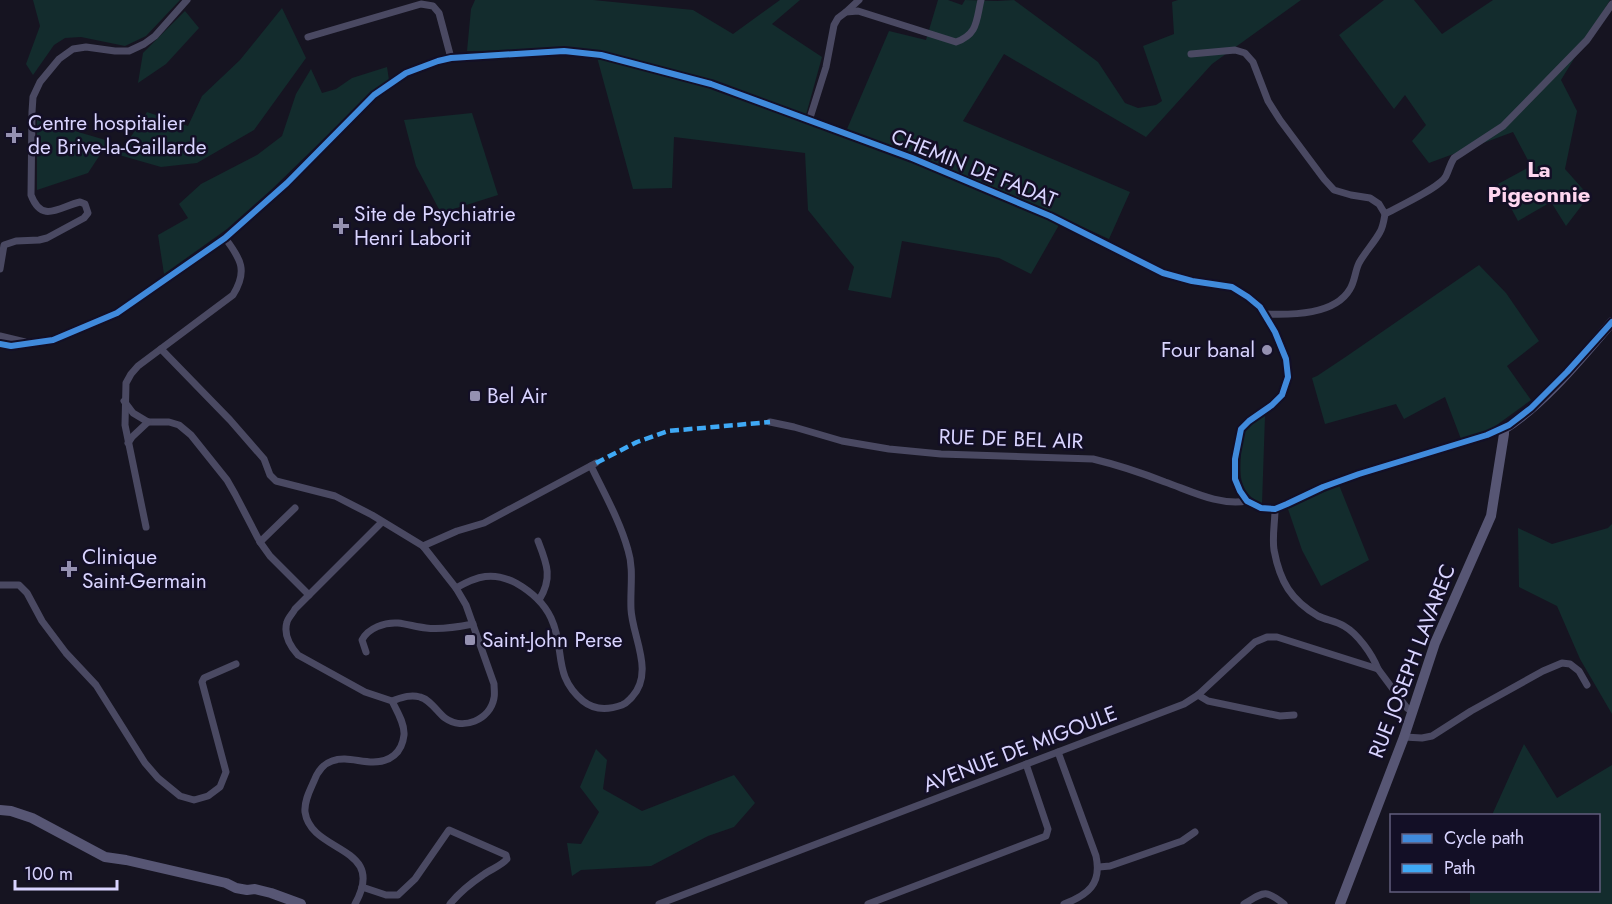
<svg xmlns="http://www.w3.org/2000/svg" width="1612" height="904" font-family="Jost,sans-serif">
  <rect width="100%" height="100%" fill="#161421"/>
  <!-- green -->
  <g fill="#132c2d">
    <polygon points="33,0 180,0 146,36 125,46 81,37 65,38 54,45 33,75 26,64 40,26"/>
    <polygon points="475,0 593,0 693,10 733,34 780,0 800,0 772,24 822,57 804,122 844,136 889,31 926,40 938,0 948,0 962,5 965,0 997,1 1014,0 1098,62 1125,103 1138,108 1156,105 1162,101 1143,46 1174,34 1172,2 1178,0 1301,0 1212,64 1146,137 1004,54 963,121 1130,192 1109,239 1063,218 1031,274 999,258 902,241 891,298 848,290 854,267 808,210 805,153 674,137 672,188 633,189 595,50 467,51 471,9"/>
    <polygon points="1384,0 1414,0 1442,34 1493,0 1610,0 1561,80 1577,111 1565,169 1589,196 1566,226 1551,202 1518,221 1498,184 1531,166 1513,132 1429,163 1412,141 1426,125 1405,95 1394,109 1339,35"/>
    <polygon points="282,8 306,58 254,130 197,163 161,167 119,155 147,112 188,126 202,96 240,60"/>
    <polygon points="185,11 199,28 166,64 138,83 143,53"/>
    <polygon points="387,67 389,80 374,90 271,190 227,229 164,274 158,235 188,218 179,204 201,184 257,155 282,136 296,94 311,69 322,93 336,89 352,78"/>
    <polygon points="472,113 498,195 441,213 416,166 404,120"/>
    <polygon points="37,120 109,141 88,173 37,190"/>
    <polygon points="1479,265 1506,293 1539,341 1507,366 1531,400 1487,432 1461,439 1445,397 1404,419 1396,404 1325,424 1312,378 1317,376 1347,356"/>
    <path d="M1265,416L1262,504C1238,492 1240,476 1241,452C1242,445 1242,436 1246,430C1251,424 1259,420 1265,416Z"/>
    <polygon points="1339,485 1369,560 1321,586 1302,550 1288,509"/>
    <polygon points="1612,524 1612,714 1580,659 1557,606 1519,587 1518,528 1552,544 1608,528"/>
    <polygon points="1524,744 1557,798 1612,765 1612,904 1470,904 1470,891 1598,890 1598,816 1492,815"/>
    <polygon points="596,749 607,760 603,789 642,811 734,775 755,803 734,827 708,836 651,866 581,870 572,876 567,843 581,844 599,812 580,787"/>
  </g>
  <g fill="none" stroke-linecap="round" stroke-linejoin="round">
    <!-- street -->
    <g stroke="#4a4962" stroke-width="7">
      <polyline points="846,12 859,0"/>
      <polyline points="308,37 421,4 433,6 439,13 451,58"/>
      <path d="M1191,54L1235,50L1245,53L1253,62L1268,101L1280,120L1324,179L1334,190L1351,195L1370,198L1379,204L1385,214C1384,220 1383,227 1380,232C1374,243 1365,252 1359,263C1355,271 1355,281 1350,289C1335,315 1292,315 1265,314"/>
      <path d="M809,121L826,67L834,25L838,18L846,12L858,11L956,42C978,34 976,21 981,0"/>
      <path d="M1385,214C1398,207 1441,187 1446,176C1449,170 1450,164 1454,158L1503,126L1587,40L1612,4"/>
      <path d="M0,269L4,245L16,241L39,240L47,238L84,218L88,213L85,204L80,202C59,207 42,224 31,195L32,112L33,97L40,82L59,59L73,49L86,47L115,51H129L144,44L155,36L187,0"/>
      <polyline points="0,336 25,342"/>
      <polyline points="0,344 11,346 53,340 117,313 225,238 287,183 374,95 406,73 438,61 451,58 564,51 601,55 711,84 912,158 1050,216 1163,273 1192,281 1232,287 1248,297 1260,307 1275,332 1286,359 1288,377 1282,395 1272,405 1249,421 1241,429 1235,459 1235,479 1240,491 1247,501 1261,508 1275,509 1287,504 1323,487 1359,474 1487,435 1504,429"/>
      <polyline points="161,349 230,420 264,459 270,475 276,481 335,496 372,515 423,546 456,588"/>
      <polyline points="124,401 133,413 148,422 169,422 179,425 191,435 227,480 235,494 260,542 270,556 309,595"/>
      <path d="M770,422L794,427L842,441L889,449L941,454L1093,459C1118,465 1142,473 1165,482C1191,491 1219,506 1247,501"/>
      <polyline points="128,443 132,437 148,422"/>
      <path d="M1275,509C1275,522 1272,537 1274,550C1280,582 1291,600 1318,616C1326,620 1336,621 1344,626C1358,634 1372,654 1378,669L1407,708L1413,712"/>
      <path d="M146,527L125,425L126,383L131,374L138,366L233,295C248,271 241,259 225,238"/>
      <path d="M538,541C547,564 553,578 539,600"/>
      <polyline points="260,542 295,508"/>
      <polyline points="423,546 457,531 484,523 596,463"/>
      <polyline points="0,585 19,585 27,593 42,621 66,653 96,685 145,763 158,778 180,796 194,800 208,796 220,787 226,772 202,682 204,678 236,664"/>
      <path d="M366,652L362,640C368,628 385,622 398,623C407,624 417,627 426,628C441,630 458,627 473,624"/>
      <polyline points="1198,695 1208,701 1280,716 1294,715"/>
      <path d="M392,701C401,698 410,694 420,697C431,700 437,712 445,718C463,731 490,720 494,698C495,694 494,688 494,684L466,605L456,588C477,576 493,571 516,583C530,591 544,603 551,618C566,650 552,675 583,701C594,710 608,710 622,705C627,703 629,700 632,697C655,672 632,636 631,609C630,589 634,569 628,550C620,521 604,493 591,466"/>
      <polyline points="1404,737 1422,738 1432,736 1471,711 1543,671 1562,663 1570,664 1579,671 1587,685"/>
      <path d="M1058,752L1096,856C1102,884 1088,895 1064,904"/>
      <polyline points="1099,867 1110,866 1182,841 1195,832"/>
      <path d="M362,887L386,895H398L415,879L449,830L506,855L507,859C501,866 491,869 483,875C471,883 459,893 450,904"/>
      <path d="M355,904C388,845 311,854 305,812C304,801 310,790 314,781C317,773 323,764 332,761C345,756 359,762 373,762C390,762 402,753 404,735C405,724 397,711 392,701L365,692L298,655C290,646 283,635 287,622C288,618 293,613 295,609L382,522"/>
      <polyline points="659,904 1184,704 1198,695 1255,642 1267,637 1277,637 1378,669"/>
      <polyline points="868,904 1046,836 1048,829 1026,764"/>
      <path d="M1244,904C1264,892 1265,889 1284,904"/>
    </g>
    <!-- secondary -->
    <g stroke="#575674" stroke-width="10">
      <polyline points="0,810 11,811 32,818 105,857 126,860 226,883 236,888 247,890 255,889 271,893 301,904"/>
      <path d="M1340,904L1404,737L1435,643L1491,516L1504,434V429C1544,404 1581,358 1612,322"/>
    </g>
    <!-- quiet -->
    <polyline stroke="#3fa9f5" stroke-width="4.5" stroke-dasharray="9 4.5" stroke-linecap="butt" points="596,463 637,442 668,431 770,422"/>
    <!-- cycleway casing -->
    <g stroke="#130f26" stroke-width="10">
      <polyline id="cycleway" points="0,344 11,346 53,340 117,313 225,238 287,183 374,95 406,73 438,61 451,58 564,51 601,55 711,84 912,158 1050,216 1163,273 1192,281 1232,287 1248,297 1260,307 1275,332 1286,359 1288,377 1282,395 1272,405 1249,421 1241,429 1235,459 1235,479 1240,491 1247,501 1261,508 1275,509 1287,504 1323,487 1359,474 1487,435 1509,425 1531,408 1567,372 1612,322"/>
    </g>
    <!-- cycleway -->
    <use href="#cycleway" stroke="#408adc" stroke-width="6"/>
  </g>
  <!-- markers -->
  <g fill="#9591b1" stroke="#130f26" stroke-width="2">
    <path d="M11 126h6v6h6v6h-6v6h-6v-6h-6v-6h6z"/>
    <path d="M338 217h6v6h6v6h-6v6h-6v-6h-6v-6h6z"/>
    <circle cx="1267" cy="350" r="6"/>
    <rect x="469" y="390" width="12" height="12" rx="3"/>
    <path d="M66 560h6v6h6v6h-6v6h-6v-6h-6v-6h6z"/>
    <rect x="464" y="634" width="12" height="12" rx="3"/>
  </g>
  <g text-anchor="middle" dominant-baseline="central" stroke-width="5" stroke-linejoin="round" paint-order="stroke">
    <!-- poi labels -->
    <g font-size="21" fill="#d9d4ff" stroke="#130f26" text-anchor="start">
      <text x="28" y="123">Centre hospitalier<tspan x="28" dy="24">de Brive-la-Gaillarde</tspan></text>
      <text x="354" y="214">Site de Psychiatrie<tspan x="354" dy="24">Henri Laborit</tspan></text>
      <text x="1255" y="350" text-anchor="end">Four banal</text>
      <text x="487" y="396">Bel Air</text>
      <text x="82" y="557">Clinique<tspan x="82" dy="24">Saint-Germain</tspan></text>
      <text x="482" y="640">Saint-John Perse</text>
    </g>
    <!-- street labels -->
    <g font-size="21" fill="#d9d4ff" stroke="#130f26">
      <text transform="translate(974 168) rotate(22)">CHEMIN DE FADAT</text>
      <text transform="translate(1011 439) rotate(2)">RUE DE BEL AIR</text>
      <text transform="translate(1412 661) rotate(-69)">RUE JOSEPH LAVAREC</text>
      <text transform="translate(1020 749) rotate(-21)">AVENUE DE MIGOULE</text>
    </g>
    <!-- neighbourhood labels -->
    <g font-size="22" font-weight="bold" fill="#ffd6f0" stroke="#130f26">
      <text x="1539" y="169">La<tspan x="1539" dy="25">Pigeonnie</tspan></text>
    </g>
  </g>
  <!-- legend -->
  <rect x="1390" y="814" width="210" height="78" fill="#130f26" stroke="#625e7d" stroke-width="1.5"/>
  <rect x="1402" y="834" width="30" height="9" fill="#408adc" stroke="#625e7d" stroke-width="1.5"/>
  <text x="1444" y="844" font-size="18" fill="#d9d4ff">Cycle path</text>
  <rect x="1402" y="864" width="30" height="9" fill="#3fa9f5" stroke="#625e7d" stroke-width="1.5"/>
  <text x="1444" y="874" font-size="18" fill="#d9d4ff">Path</text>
  <!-- scale -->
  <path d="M15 880v9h102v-9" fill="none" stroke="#d9d4ff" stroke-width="3"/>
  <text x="24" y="880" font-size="18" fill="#d9d4ff" stroke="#130f26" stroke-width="4.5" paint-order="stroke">100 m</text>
</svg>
